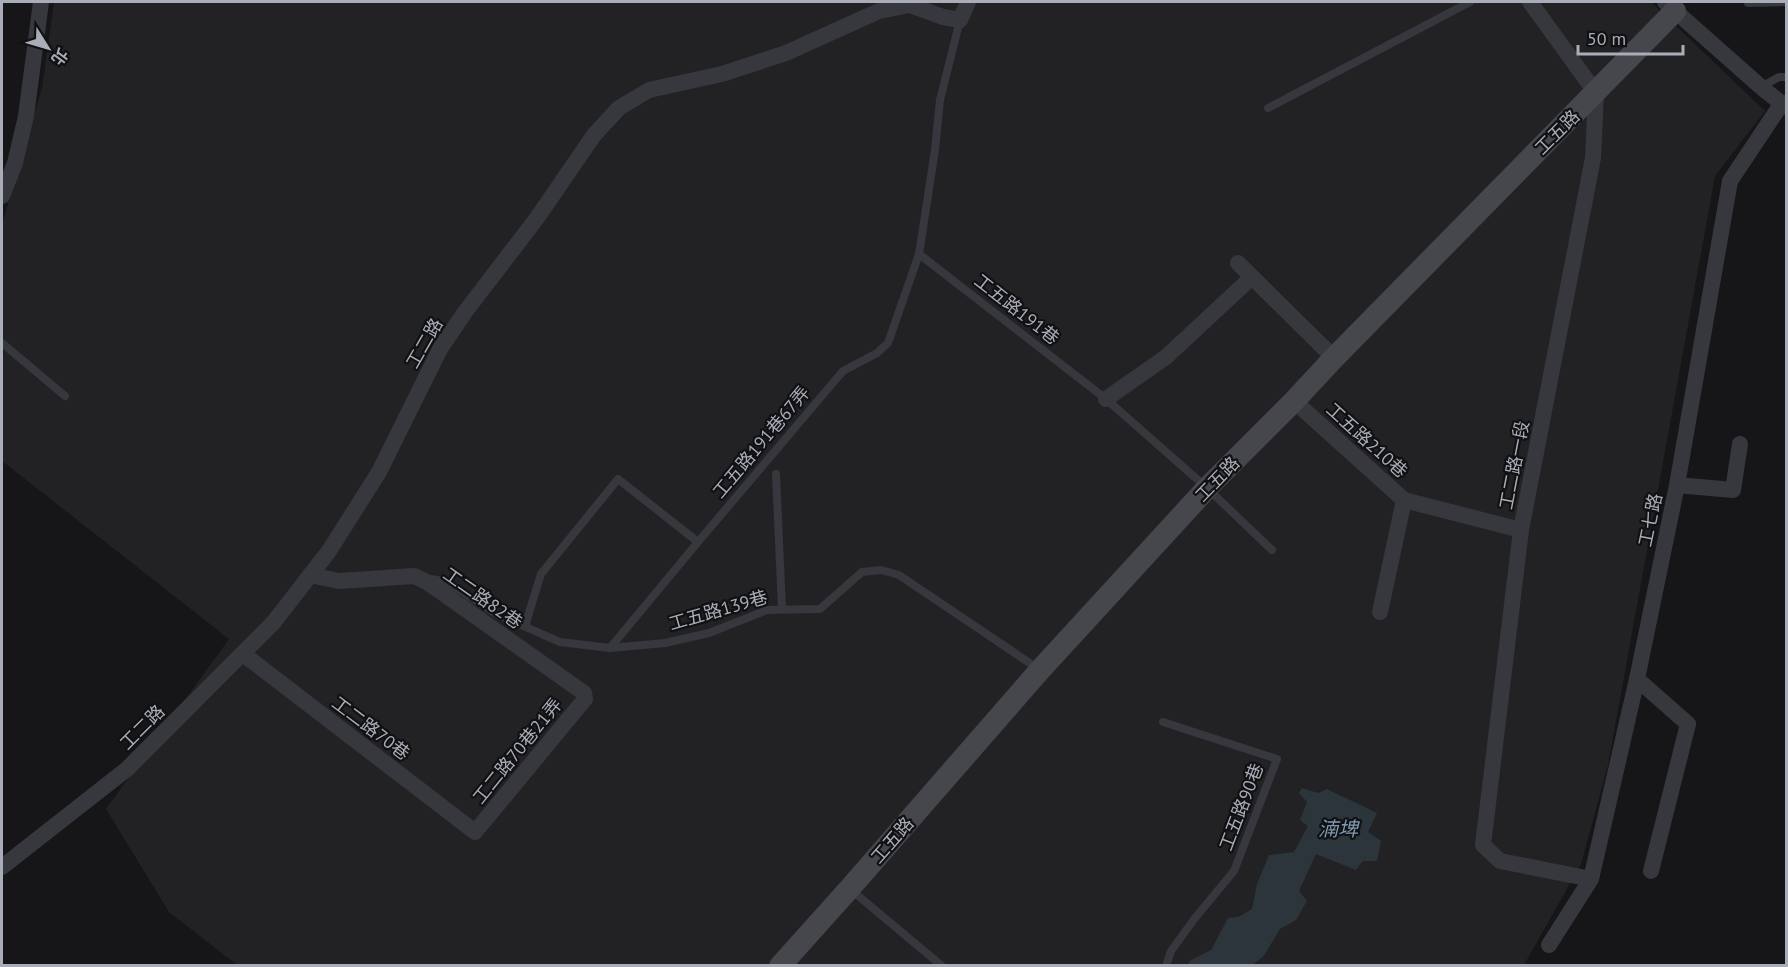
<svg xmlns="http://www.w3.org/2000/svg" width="1788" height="967" font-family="'PT Sans','Noto Sans TC',sans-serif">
  <rect width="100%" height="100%" fill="#161618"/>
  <!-- built -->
  <polygon fill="#222225" points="54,2 1651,2 1765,111 1715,176 1608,765 1581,864 1524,965 237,965 169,912 106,809 229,639 2,461 2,224 42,88"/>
  <!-- water -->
  <polygon fill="#2c353c" points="1302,788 1318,793 1327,789 1377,813 1368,832 1381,841 1377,861 1363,861 1356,870 1316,854 1299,891 1307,901 1296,920 1280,929 1263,957 1252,965 1187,965 1191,960 1211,950 1228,918 1238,917 1252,909 1257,884 1269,855 1294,852 1308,826 1300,820 1307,802 1299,793"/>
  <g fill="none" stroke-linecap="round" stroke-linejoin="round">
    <!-- lane -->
    <g stroke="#37383d" stroke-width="8">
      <polyline points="1748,3 1786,2"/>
      <polyline points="1761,87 1779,77 1786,77"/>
      <polyline points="1268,108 1470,2"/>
      <polyline points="919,254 1106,399 1207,488 1272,550"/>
      <polyline points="2,343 65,396"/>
      <polyline points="776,474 782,609"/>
      <polyline points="431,579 447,582 496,614 560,642 610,648 665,643 709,633 767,610 820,609 862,572 881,570 899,575 1040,670"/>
      <polyline points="525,626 541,574 618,479 698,542"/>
      <polyline points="610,648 698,542 843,371 877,353 888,343 919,254 935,150 940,100 960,20"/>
      <polyline points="1163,722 1277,759 1234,871 1195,918 1171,951 1166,966"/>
      <polyline points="850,889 942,966"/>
    </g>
    <!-- street -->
    <g stroke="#37383d" stroke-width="16">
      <polyline points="1530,2 1596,93 1593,158 1521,530 1483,845 1500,861 1591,879"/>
      <polyline points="1665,2 1761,87 1786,107"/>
      <polyline points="2,196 15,163 26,116 41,2"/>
      <polyline points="1238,263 1334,358"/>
      <polyline points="1106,399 1166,357 1252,277"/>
      <polyline points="1294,401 1404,500 1521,530"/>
      <polyline points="1677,485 1733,490 1740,444"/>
      <polyline points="1380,612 1404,500"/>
      <polyline points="243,654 475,832 585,699 584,693 427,582 414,576 339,581 310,575"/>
      <polyline points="1637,679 1688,724 1651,871"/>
      <polyline points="2,867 127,769 273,623 329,551 379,472 440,349 465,312 537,218 594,135 619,108 649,90 722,74 786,53 879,11 910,5 943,17 960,20 968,2"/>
      <polyline points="1549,945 1591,879 1637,679 1677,485 1730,181 1782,103"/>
    </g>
    <!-- secondary -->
    <polyline stroke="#45474d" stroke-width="22" points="780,966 850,888 1040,670 1207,488 1294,401 1334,358 1675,11"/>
  </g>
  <g text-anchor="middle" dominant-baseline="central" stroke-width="4.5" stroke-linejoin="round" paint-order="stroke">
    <!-- street labels -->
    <g font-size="18" fill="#a8adb8" stroke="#111113">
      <text transform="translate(1557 132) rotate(-45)">工五路</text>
      <text transform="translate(1017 309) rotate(38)">工五路191巷</text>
      <text transform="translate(424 343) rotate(-60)">工二路</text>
      <text transform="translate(1367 440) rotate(42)">工五路210巷</text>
      <text transform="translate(761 442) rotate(-50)">工五路191巷67弄</text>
      <text transform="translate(1514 465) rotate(-79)">工二路一段</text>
      <text transform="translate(1217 479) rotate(-46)">工五路</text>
      <text transform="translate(1650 520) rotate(-78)">工七路</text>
      <text transform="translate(483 598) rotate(35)">工二路82巷</text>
      <text transform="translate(718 610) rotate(-16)">工五路139巷</text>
      <text transform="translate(142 727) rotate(-45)">工二路</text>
      <text transform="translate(371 728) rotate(37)">工二路70巷</text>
      <text transform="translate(517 751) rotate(-51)">工二路70巷21弄</text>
      <text transform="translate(1241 807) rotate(-69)">工五路90巷</text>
      <text transform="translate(892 840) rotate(-49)">工五路</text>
    </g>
    <!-- water labels -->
    <g font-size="20" font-style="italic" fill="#7f9bb3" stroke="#111113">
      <text x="1338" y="829">湳埤</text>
    </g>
  </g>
  <!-- border -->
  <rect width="1788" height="967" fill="none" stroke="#a8adb8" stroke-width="6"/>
  <!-- north arrow -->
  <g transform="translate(48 48) rotate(127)" stroke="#111113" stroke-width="4.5" paint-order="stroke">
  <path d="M0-4.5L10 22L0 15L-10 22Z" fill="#a8adb8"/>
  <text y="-9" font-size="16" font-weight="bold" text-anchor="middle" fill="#a8adb8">北</text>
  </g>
  <!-- scale -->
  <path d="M1578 45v9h105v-9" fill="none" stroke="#a8adb8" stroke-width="3"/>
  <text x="1587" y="45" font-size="18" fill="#a8adb8" stroke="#111113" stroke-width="4.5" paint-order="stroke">50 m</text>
</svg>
